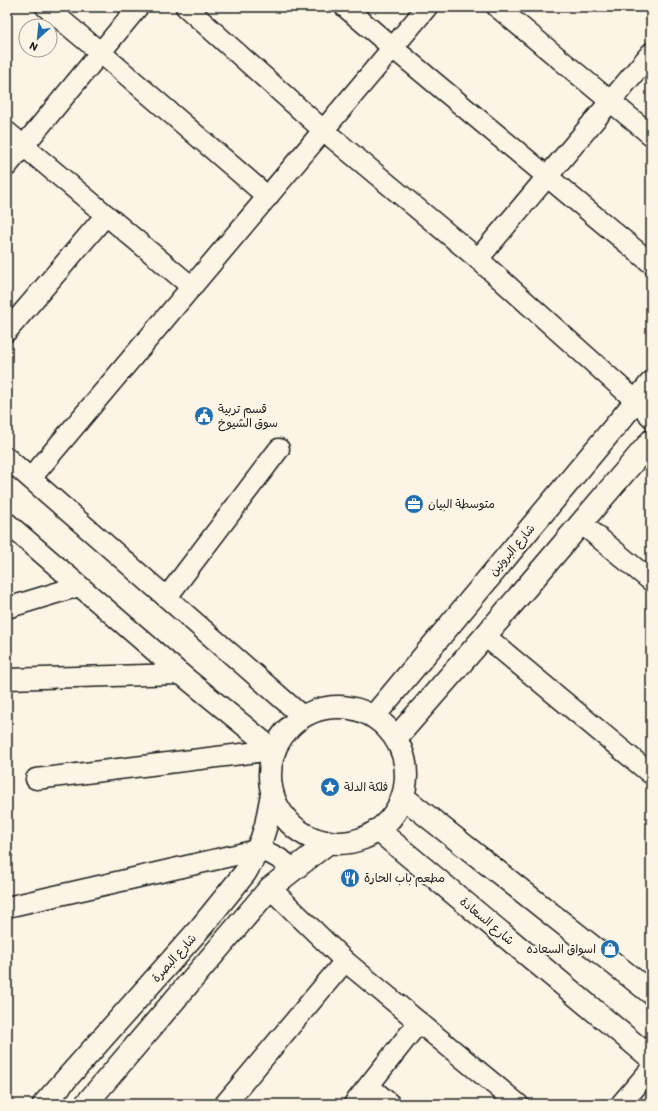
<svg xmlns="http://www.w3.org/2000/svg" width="658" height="1111" font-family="Itim,'Playpen Sans Arabic',sans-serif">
  <rect width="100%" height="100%" fill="#fcf5e5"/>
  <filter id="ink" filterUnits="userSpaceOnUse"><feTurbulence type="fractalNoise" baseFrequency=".025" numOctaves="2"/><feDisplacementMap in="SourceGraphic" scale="8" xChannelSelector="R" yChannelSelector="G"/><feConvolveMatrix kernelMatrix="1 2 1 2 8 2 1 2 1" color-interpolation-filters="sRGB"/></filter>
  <g filter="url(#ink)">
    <!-- built -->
    <polygon fill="#f5e1e0" points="651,1085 651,1104 635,1104"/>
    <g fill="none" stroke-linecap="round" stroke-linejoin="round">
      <!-- minor casing -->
      <g stroke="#1c1c1c" stroke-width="23">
        <g id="minor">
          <polyline points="46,7 101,53 268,197"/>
          <polyline points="186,7 323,130 478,259 636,401 651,417"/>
          <polyline points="345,7 393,48 651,263"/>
          <polyline points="497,7 651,135"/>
          <polyline points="7,132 192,287"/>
          <polyline points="7,166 138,7"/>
          <polyline points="478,259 651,53"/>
          <polyline points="7,331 106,215"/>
          <polyline points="7,458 302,716"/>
          <polyline points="31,478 427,7"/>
          <polyline points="7,523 181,674 274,750"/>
          <polyline points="581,523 651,581"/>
          <polyline points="167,597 279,449"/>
          <polyline points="7,608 79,586"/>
          <polyline points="485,636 651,774"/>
          <polyline points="7,679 181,674"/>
          <polyline points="36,779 274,750"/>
          <polyline points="270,888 345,961 518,1104"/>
          <path d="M7,907L257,850C271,852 282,860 294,869"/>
          <polyline points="369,1086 390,1104"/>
          <polyline points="225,1104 345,961"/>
          <polyline points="354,1104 419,1022"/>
          <polyline points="621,1104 651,1069"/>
        </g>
      </g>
      <!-- major casing -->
      <g stroke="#1c1c1c" stroke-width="25">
        <g id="major">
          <circle cx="338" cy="775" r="68"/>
          <polyline points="374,716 651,383"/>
          <polyline points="396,738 485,636 651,441"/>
          <polyline points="403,797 651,993"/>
          <polyline points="378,830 651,1058"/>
          <polyline points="44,1104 202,926 245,873 253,859 262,838 266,825 272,794"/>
          <polyline points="86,1104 270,888 329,842"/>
        </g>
      </g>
      <!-- minor -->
      <use href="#minor" stroke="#fcf5e5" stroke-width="20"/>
      <!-- major -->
      <use href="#major" stroke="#fcf5e5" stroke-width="22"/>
    </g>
  </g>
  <!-- icons -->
  <defs>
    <g id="civic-disc" transform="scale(1)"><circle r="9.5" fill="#1f6fb2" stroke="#fcf5e5"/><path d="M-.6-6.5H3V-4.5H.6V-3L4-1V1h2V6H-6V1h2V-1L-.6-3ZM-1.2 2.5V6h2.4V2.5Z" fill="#fff"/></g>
    <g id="office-disc" transform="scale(1)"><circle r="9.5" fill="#1f6fb2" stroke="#fcf5e5"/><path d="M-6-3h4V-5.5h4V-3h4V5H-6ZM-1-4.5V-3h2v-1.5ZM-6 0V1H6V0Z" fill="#fff"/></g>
    <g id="sight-disc" transform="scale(1)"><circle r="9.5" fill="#1f6fb2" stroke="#fcf5e5"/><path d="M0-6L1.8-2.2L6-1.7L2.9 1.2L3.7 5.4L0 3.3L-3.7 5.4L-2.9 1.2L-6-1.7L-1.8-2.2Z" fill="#fff"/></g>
    <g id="restaurant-disc" transform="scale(1)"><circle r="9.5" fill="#1f6fb2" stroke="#fcf5e5"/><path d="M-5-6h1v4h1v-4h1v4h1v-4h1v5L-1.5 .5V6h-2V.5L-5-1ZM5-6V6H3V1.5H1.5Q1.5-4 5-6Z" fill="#fff"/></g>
    <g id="shop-disc" transform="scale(1)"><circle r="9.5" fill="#1f6fb2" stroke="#fcf5e5"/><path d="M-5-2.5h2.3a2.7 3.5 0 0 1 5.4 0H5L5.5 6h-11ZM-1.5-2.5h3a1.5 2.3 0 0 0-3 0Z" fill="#fff"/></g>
  </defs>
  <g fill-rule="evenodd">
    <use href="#civic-disc" x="204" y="416"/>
    <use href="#office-disc" x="414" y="504"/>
    <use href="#sight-disc" x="330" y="787"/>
    <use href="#restaurant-disc" x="350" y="878"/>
    <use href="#shop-disc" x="610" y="949"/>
  </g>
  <g text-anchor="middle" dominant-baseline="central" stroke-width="4" stroke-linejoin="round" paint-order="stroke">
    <!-- poi labels -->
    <g font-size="12" fill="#1c1c1c" stroke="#fcf5e5" text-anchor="start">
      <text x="218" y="409">قسم تربية<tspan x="218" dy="14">سوق الشيوخ</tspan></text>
      <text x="428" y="504">متوسطة البيان</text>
      <text x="344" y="787">فلكة الدلة</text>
      <text x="364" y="878">مطعم باب الحارة</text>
      <text x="596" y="949" text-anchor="end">اسواق السعاده</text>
    </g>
    <!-- street labels -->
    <g font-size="12" fill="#1c1c1c" stroke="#fcf5e5">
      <text transform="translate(512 550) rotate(-50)">شارع البروتين</text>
      <text transform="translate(487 921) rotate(40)">شارع السعادة</text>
      <text transform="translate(174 958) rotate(-48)">شارع البصرة</text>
    </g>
  </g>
  <!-- margin -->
  <rect width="658" height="1111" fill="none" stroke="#fcf5e5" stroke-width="24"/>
  <rect x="12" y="12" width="634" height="1087" fill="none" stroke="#1c1c1c" stroke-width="1.5" filter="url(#ink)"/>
  <!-- north arrow -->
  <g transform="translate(38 38) rotate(207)"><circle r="19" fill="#fcf5e5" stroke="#a29e95"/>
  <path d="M0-3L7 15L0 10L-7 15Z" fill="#1f6fb2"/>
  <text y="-6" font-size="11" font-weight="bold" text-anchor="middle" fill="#1c1c1c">N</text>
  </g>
</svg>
